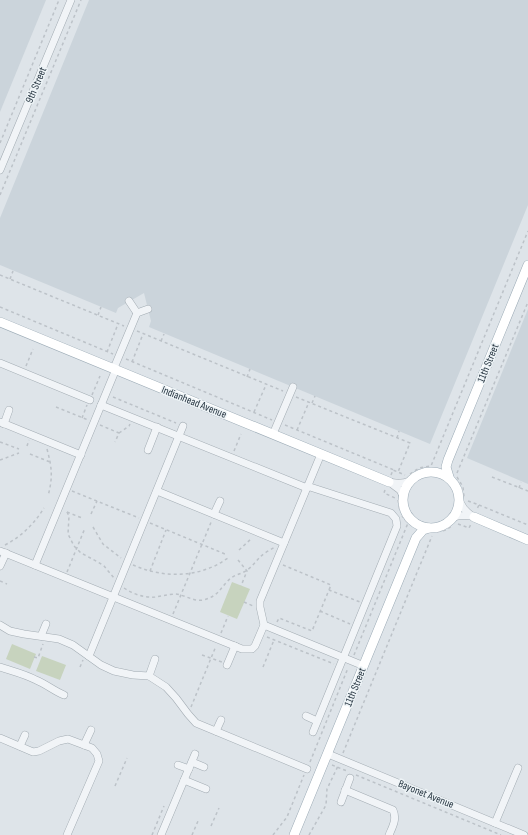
<svg xmlns="http://www.w3.org/2000/svg" width="528" height="835" font-family="'Sofia Sans Condensed',sans-serif">
  <rect width="100%" height="100%" fill="#dee4e9"/>
  <!-- built -->
  <g fill="#cbd4db">
    <polygon points="0,0 46,0 0,112"/>
    <polygon points="89,0 528,0 528,205 430,444 149,327 151,321 144,293 118,308 116,313 0,265 0,218"/>
    <polygon points="528,309 528,484 467,458"/>
  </g>
  <!-- green -->
  <g fill="#c7d3be">
    <polygon points="232,582 250,589 237,619 220,612"/>
    <polygon points="12,644 36,654 30,669 6,659"/>
    <polygon points="42,656 66,665 60,680 36,671"/>
  </g>
  <g fill="none" stroke-linecap="round" stroke-linejoin="round">
    <!-- minor casing -->
    <g stroke="#a3acb3" stroke-width="8">
      <g id="minor">
        <polyline points="0,170 71,0"/>
        <polyline points="129,301 137,313"/>
        <polyline points="0,363 90,400"/>
        <polyline points="114,368 137,313 148,309"/>
        <polyline points="101,405 307,488"/>
        <polyline points="0,422 81,455"/>
        <polyline points="4,424 9,410"/>
        <polyline points="273,434 293,387"/>
        <polyline points="148,450 157,427"/>
        <path d="M389,482C397,484 402,484 410,481"/>
        <polyline points="392,484 400,490 403,496"/>
        <polyline points="307,486 391,513 396,519 397,526 313,732"/>
        <polyline points="157,491 284,543"/>
        <path d="M460,502C463,509 467,513 474,517"/>
        <polyline points="214,514 220,501"/>
        <path d="M454,517C460,515 464,515 471,516"/>
        <polyline points="0,551 242,649 252,649 255,646 264,625 364,666"/>
        <polyline points="35,565 116,369"/>
        <polyline points="0,566 6,553"/>
        <polyline points="0,625 10,631 24,634 59,639 73,645 101,665 114,671 133,675 149,676 166,687 176,698 188,714 196,723 307,769"/>
        <polyline points="264,625 260,607 260,601 321,454"/>
        <polyline points="41,636 46,624"/>
        <polyline points="89,656 183,426"/>
        <polyline points="227,665 235,646"/>
        <path d="M0,667C12,671 25,674 36,680C46,684 54,691 64,695"/>
        <polyline points="149,676 155,659"/>
        <polyline points="306,716 317,721"/>
        <polyline points="216,731 221,720"/>
        <polyline points="0,738 33,752 39,751 59,741 68,739 92,748 97,754 99,761 67,835"/>
        <polyline points="84,745 91,730"/>
        <polyline points="20,746 25,735"/>
        <polyline points="328,754 524,835"/>
        <polyline points="192,762 204,767"/>
        <polyline points="178,765 189,769"/>
        <polyline points="184,780 206,789"/>
        <path d="M345,790L393,810C397,819 393,826 389,835"/>
        <polyline points="341,802 350,778"/>
        <polyline points="495,823 518,768"/>
        <polyline points="161,835 195,754"/>
      </g>
    </g>
    <!-- major casing -->
    <g stroke="#9cabb6" stroke-width="10">
      <g id="major">
        <polyline points="0,322 389,482"/>
        <circle cx="431" cy="500" r="28"/>
        <polyline points="449,477 446,467 448,460 528,265"/>
        <polyline points="474,517 528,540"/>
        <polyline points="294,835 416,538 423,530 429,528"/>
      </g>
    </g>
    <!-- path -->
    <g stroke="#bcc2c8" stroke-width="1.5" stroke-dasharray="3 3" stroke-linecap="butt">
      <polyline points="0,143 59,0"/>
      <polyline points="0,195 81,0"/>
      <polyline points="0,275 124,326"/>
      <polyline points="10,279 13,271"/>
      <polyline points="0,307 113,354"/>
      <polyline points="98,315 101,307"/>
      <polyline points="137,331 283,391"/>
      <polyline points="161,341 164,334"/>
      <polyline points="107,352 118,324"/>
      <polyline points="126,359 272,420"/>
      <polyline points="132,362 143,334"/>
      <polyline points="26,366 33,349"/>
      <polyline points="247,377 250,369"/>
      <polyline points="92,395 100,376"/>
      <polyline points="113,397 176,423"/>
      <polyline points="296,397 410,443 398,472"/>
      <polyline points="312,403 315,396"/>
      <polyline points="56,407 88,420"/>
      <polyline points="254,412 266,385"/>
      <polyline points="82,418 87,405"/>
      <polyline points="100,425 119,433 115,442"/>
      <polyline points="285,425 394,470"/>
      <polyline points="297,430 309,402"/>
      <polyline points="119,433 129,426 130,424"/>
      <polyline points="397,438 399,431"/>
      <polyline points="0,442 19,449"/>
      <polyline points="27,446 29,440"/>
      <path d="M47,449C52,468 53,477 48,496"/>
      <polyline points="234,451 241,434"/>
      <polyline points="30,454 50,462"/>
      <polyline points="0,460 19,453"/>
      <polyline points="457,473 528,302"/>
      <polyline points="410,474 419,468 431,466 528,231"/>
      <polyline points="391,475 393,470 405,475"/>
      <polyline points="457,477 463,487 464,497"/>
      <polyline points="492,477 528,491"/>
      <polyline points="519,488 521,482"/>
      <polyline points="385,490 384,493 395,498"/>
      <polyline points="72,491 139,518"/>
      <polyline points="398,500 400,512"/>
      <polyline points="468,501 479,505 477,509"/>
      <polyline points="479,505 528,525"/>
      <polyline points="67,512 69,516 68,534 74,546 81,553 98,562 104,566 114,578"/>
      <polyline points="67,512 82,518"/>
      <polyline points="91,514 97,501"/>
      <polyline points="150,523 225,554"/>
      <polyline points="458,524 469,528 471,524"/>
      <polyline points="93,527 103,544 121,558"/>
      <polyline points="437,532 446,530 453,525"/>
      <path d="M5,545C22,536 34,524 44,508"/>
      <polyline points="239,550 252,538"/>
      <polyline points="238,560 247,571 241,586"/>
      <path d="M133,565C158,576 187,578 212,567C218,565 223,561 228,558"/>
      <polyline points="283,565 331,585 329,590"/>
      <polyline points="150,571 166,530"/>
      <polyline points="67,572 85,528"/>
      <polyline points="0,581 7,584"/>
      <path d="M124,588C133,594 144,598 155,597C161,596 167,595 174,594C184,594 193,602 203,600C220,596 220,587 231,578C236,574 242,574 247,570C252,567 256,561 260,557C264,553 270,550 275,547"/>
      <polyline points="244,602 253,606"/>
      <polyline points="320,611 350,624"/>
      <polyline points="173,614 212,520"/>
      <polyline points="277,622 279,618 312,631 329,590 360,602"/>
      <polyline points="221,633 228,616"/>
      <polyline points="267,637 334,664"/>
      <polyline points="202,655 222,662"/>
      <polyline points="354,655 408,523 402,516"/>
      <polyline points="34,657 38,658 43,644"/>
      <polyline points="80,667 83,660"/>
      <polyline points="263,667 274,640"/>
      <polyline points="191,707 216,646"/>
      <polyline points="343,753 432,536"/>
      <polyline points="310,762 348,668"/>
      <polyline points="332,765 347,771"/>
      <polyline points="356,775 501,835"/>
      <polyline points="115,786 127,758"/>
      <polyline points="211,826 219,808"/>
      <polyline points="152,835 164,806"/>
      <polyline points="192,835 198,821"/>
      <polyline points="273,835 287,817 304,775"/>
      <polyline points="309,835 326,805 327,789 338,766"/>
    </g>
    <!-- minor -->
    <use href="#minor" stroke="#f1f4f7" stroke-width="7"/>
    <!-- major -->
    <use href="#major" stroke="#fff" stroke-width="9"/>
  </g>
  <g text-anchor="middle" dominant-baseline="central" stroke-width="3" stroke-linejoin="round" paint-order="stroke">
    <!-- street labels -->
    <g font-size="11" fill="#263541" stroke="#edf3f6">
      <text transform="translate(36 85) rotate(-67)">9th Street</text>
      <text transform="translate(488 363) rotate(-68)">11th Street</text>
      <text transform="translate(194 402) rotate(22)">Indianhead Avenue</text>
      <text transform="translate(355 687) rotate(-68)">11th Street</text>
      <text transform="translate(426 794) rotate(22)">Bayonet Avenue</text>
    </g>
  </g>
</svg>
